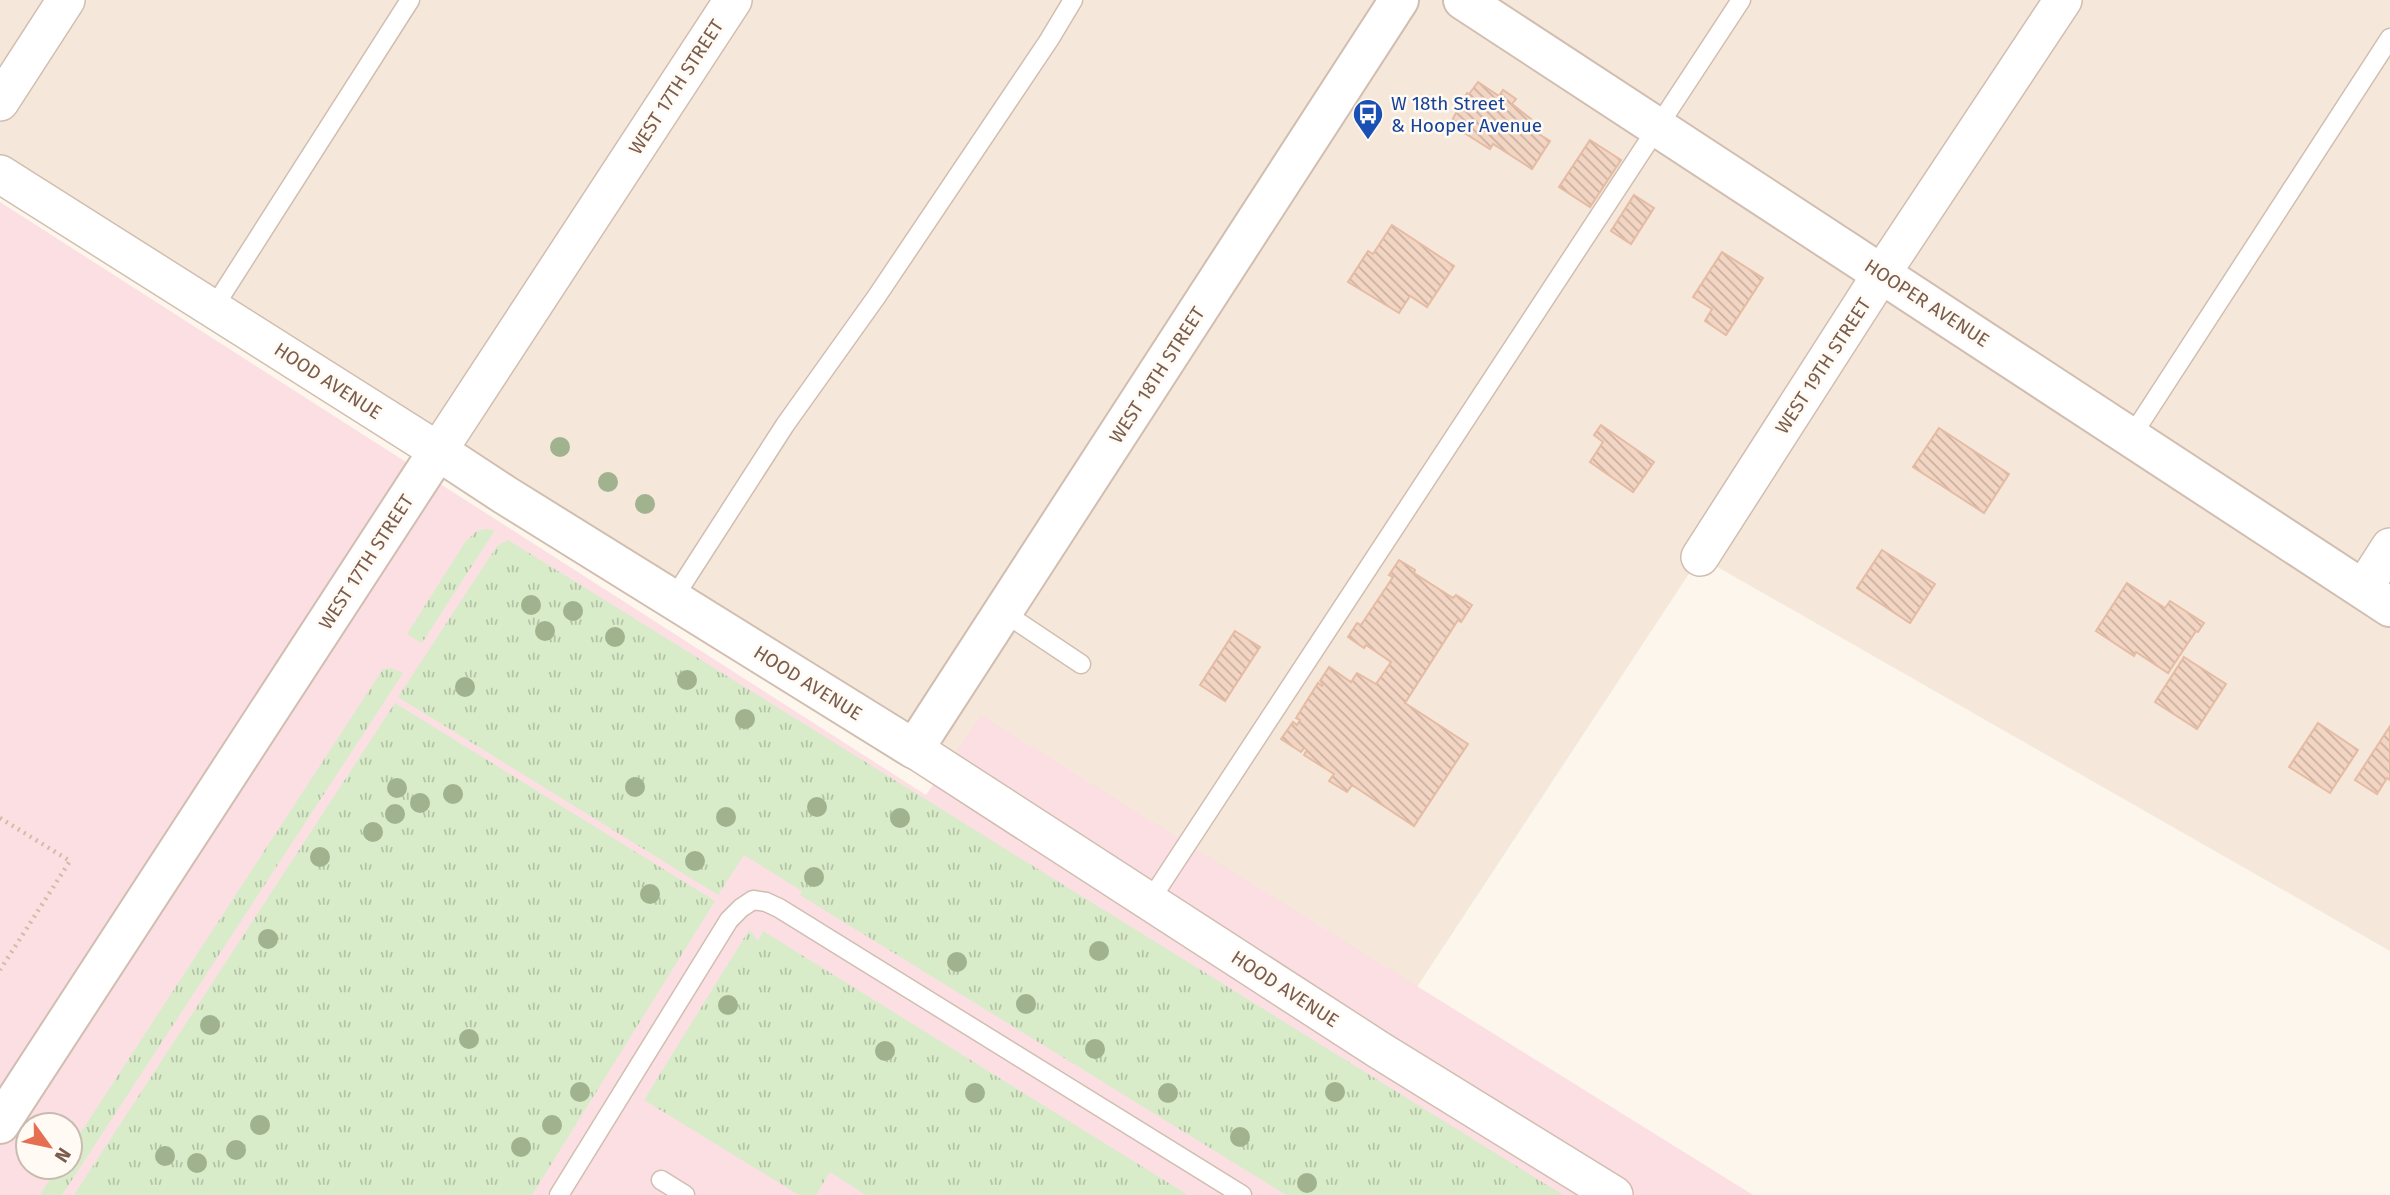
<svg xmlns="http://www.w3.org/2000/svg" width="2390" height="1195" font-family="'Fira Sans',sans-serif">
  <defs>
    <pattern id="grass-tufts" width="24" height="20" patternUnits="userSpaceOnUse" patternTransform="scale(1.75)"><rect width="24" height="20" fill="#d8ecc9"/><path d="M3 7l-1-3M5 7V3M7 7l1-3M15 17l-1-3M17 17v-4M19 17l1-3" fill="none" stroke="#b4c2a5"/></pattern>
    <pattern id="building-back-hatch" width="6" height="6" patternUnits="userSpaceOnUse" patternTransform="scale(1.75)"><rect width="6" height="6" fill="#f3d5c3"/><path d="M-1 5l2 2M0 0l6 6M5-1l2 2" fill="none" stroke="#cab0a1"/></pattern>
  </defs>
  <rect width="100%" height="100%" fill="#fdf6ec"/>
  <!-- residential -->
  <polygon fill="#f5e8da" points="0,0 2390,0 2390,951 1700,557 1390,1028 0,174"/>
  <!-- medical -->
  <path fill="#fbdfe3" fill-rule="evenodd" d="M0,202L926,795L981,715L1753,1195H0ZM28,1125H70V1167H28Z"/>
  <!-- grass -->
  <g fill="url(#grass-tufts)">
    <polygon points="484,529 495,530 422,643 407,634 466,541 476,532"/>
    <polygon points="508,540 1563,1195 1286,1195 800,895 802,891 744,855 718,895 398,697 497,546"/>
    <polygon points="391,668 403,673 62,1195 40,1195 58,1167 70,1167 70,1149 383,669"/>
    <polygon points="395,703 715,901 532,1195 74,1195"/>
    <polygon points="749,930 758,941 763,931 1188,1195 866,1195 830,1172 816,1195 799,1195 644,1100"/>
  </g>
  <!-- building -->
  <g fill="url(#building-back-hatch)" stroke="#e6bba3" stroke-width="2">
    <polygon points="1478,82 1499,96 1503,90 1516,99 1512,104 1531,119 1526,126 1550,141 1532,169 1493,144 1490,149 1450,124 1467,93 1469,94"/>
    <polygon points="1590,140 1621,160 1590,207 1559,187"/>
    <polygon points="1634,195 1654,208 1631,244 1611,231"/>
    <polygon points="1392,225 1454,266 1427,307 1410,296 1399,313 1348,282 1368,251 1373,254"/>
    <polygon points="1722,252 1763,278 1726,335 1705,321 1712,309 1693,297"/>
    <polygon points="1601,425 1654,462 1633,492 1590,462 1603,442 1594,435"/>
    <polygon points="1939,428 2009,474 1984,513 1913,467"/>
    <polygon points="1882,550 1935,584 1910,623 1857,588"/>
    <polygon points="1399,560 1415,570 1414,573 1453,598 1456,595 1472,605 1461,622 1458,620 1405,703 1468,744 1414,826 1352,785 1347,792 1329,781 1334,774 1304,755 1307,750 1304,748 1301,752 1281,739 1293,722 1297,725 1300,720 1296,718 1318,683 1322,686 1323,684 1320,681 1329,667 1351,682 1357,673 1376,684 1391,662 1366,645 1364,648 1348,637 1357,623 1361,625 1393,577 1389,575"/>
    <polygon points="2127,583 2165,608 2170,601 2204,623 2198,632 2196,631 2168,673 2136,652 2134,656 2096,631"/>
    <polygon points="1235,631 1260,647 1225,701 1200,685"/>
    <polygon points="2184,657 2226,684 2197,729 2155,702"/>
    <polygon points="2318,723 2358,750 2330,793 2289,767"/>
    <polygon points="2390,726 2390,780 2387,778 2377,794 2355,780"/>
  </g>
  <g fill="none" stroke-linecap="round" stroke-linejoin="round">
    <!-- service casing -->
    <g stroke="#d1beb0" stroke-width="21">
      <g id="service">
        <polyline points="214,307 410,0"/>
        <polyline points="2131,437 2390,38"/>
        <polyline points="673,599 785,425 877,296 1049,40 1073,0"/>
        <polyline points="1003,612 1081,664"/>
        <polyline points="1149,902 1741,0"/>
        <polyline points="661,1180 685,1195"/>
        <polyline points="559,1195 729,920 741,908 753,900 766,902 779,908 1242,1195"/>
      </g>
    </g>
    <!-- minor casing -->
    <g stroke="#d1beb0" stroke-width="40">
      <g id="minor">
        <polyline points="0,102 66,0"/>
        <polyline points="0,174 438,451 733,0"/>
        <polyline points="1700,557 1882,273 2063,0"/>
        <polyline points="2363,589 2390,547"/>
        <polyline points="914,749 1379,1050 1614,1195"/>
      </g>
    </g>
    <!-- tertiary casing -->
    <g stroke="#d1beb0" stroke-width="42">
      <g id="tertiary">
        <polyline points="1463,0 2390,607"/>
        <polyline points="0,1124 438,451 505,495 914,749 1399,0"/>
      </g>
    </g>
    <!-- path -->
    <polyline stroke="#d9b8a5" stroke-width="4.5" stroke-dasharray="2 5" stroke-linecap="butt" points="0,818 70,861 0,970"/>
    <!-- service -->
    <use href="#service" stroke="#fff" stroke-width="18"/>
    <!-- minor -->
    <use href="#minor" stroke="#fff" stroke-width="37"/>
    <!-- tertiary -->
    <use href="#tertiary" stroke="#fff" stroke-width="38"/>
  </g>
  <!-- trees -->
  <g fill="#a0b28e">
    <circle cx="560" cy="447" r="10"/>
    <circle cx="608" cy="482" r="10"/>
    <circle cx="645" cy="504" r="10"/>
    <circle cx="531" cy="605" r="10"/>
    <circle cx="573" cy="611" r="10"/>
    <circle cx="545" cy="631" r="10"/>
    <circle cx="615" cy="637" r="10"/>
    <circle cx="687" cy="680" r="10"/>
    <circle cx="465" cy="687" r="10"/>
    <circle cx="745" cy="719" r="10"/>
    <circle cx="635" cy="787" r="10"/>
    <circle cx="397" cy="788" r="10"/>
    <circle cx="453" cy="794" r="10"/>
    <circle cx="420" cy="803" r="10"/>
    <circle cx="817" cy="807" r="10"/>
    <circle cx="395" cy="814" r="10"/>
    <circle cx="726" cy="817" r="10"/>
    <circle cx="900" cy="818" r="10"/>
    <circle cx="373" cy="832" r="10"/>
    <circle cx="320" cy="857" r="10"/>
    <circle cx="695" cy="861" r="10"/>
    <circle cx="814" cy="877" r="10"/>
    <circle cx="650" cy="894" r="10"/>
    <circle cx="268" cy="939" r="10"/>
    <circle cx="1099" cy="951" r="10"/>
    <circle cx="957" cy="962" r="10"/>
    <circle cx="1026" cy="1004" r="10"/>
    <circle cx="728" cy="1005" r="10"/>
    <circle cx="210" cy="1025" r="10"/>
    <circle cx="469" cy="1039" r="10"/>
    <circle cx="1095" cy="1049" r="10"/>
    <circle cx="885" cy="1051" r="10"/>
    <circle cx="580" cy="1092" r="10"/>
    <circle cx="1335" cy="1092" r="10"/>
    <circle cx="975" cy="1093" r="10"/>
    <circle cx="1168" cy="1093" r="10"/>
    <circle cx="260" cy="1125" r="10"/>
    <circle cx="552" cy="1125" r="10"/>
    <circle cx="1240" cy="1137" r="10"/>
    <circle cx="521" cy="1147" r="10"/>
    <circle cx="236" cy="1150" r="10"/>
    <circle cx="165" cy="1156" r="10"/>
    <circle cx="197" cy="1163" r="10"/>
    <circle cx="1307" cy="1183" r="10"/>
  </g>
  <!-- icons -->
  <defs>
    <g id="bus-pin" transform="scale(1.575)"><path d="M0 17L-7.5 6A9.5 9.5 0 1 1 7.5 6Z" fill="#1a4fb4" stroke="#fffaf3"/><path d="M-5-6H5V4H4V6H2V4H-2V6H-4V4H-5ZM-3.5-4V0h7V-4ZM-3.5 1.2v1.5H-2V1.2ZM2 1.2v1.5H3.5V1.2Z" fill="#fff"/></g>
  </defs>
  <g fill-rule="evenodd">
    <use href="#bus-pin" x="1368" y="114"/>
  </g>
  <g text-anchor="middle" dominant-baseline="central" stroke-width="5" stroke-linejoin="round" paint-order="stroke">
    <!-- street labels -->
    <g font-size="19" fill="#7a5c4d" stroke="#fffaf3">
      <text transform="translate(676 87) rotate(-57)">WEST 17TH STREET</text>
      <text transform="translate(1927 303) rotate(33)">HOOPER AVENUE</text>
      <text transform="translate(1823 366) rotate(-57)">WEST 19TH STREET</text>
      <text transform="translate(1157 375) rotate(-57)">WEST 18TH STREET</text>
      <text transform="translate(328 381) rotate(33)">HOOD AVENUE</text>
      <text transform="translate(366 562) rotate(-57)">WEST 17TH STREET</text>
      <text transform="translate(808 683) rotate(32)">HOOD AVENUE</text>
      <text transform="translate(1285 989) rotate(33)">HOOD AVENUE</text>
    </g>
    <!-- transit labels -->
    <g font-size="19" fill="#164399" stroke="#fffaf3" text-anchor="start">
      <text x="1391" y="103">W 18th Street<tspan x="1391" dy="22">&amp; Hooper Avenue</tspan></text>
    </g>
  </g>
  <!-- north arrow -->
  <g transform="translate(49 1146) rotate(123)"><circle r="33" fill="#fffaf3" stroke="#cabbb1" stroke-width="2"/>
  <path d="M0-5L12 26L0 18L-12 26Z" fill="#e76f51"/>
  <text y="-10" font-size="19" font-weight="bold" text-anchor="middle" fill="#7a5c4d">N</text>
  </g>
</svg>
